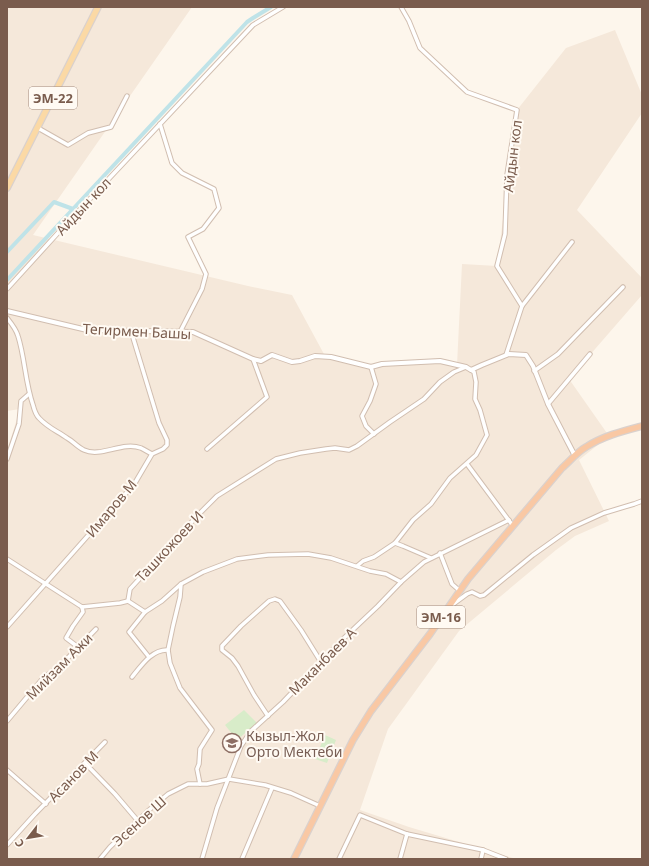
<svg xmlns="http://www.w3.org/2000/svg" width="649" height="866" font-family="'Noto Sans',sans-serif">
  <rect width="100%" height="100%" fill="#fdf6ec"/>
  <!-- residential -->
  <polygon fill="#f5e8da" points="7,7 192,7 33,235 248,286 292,295 325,356 371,367 436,361 457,365 462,264 497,266 517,110 566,48 615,30 642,95 642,113 577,210 642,278 642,295 569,379 609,436 579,460 609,521 575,536 556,550 459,631 388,729 360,810 409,827 516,859 7,859 7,451 20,409 7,411"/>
  <!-- green -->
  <g fill="#d8ecc9">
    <polygon points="244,710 257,723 237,740 225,725"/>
    <polygon points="325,735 336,740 327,763 315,759"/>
  </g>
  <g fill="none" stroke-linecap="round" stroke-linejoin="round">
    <!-- canal -->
    <g stroke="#bfe3e8" stroke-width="4">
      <polyline points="7,252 54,202 73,209"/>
      <polyline points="7,280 247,22 253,18 271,7"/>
    </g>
    <!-- minor casing -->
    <g stroke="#d1beb0" stroke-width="5.5">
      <g id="minor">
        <polyline points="401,7 409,21 420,48 467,92 517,110 507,175 505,234 497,266 522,306 506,355"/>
        <polyline points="160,124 172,163 182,173 214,189 219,208 203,229 188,237 206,274 202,289 180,332"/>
        <polyline points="38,128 68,145 88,133 111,127 127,96"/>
        <polyline points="7,289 57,234 253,25 283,7"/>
        <polyline points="522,306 572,242"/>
        <path d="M7,318C11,323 16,329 18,336C25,358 25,382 33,405C34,409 36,415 39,418C47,427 57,431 67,438C73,441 77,447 84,450C101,458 122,441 141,448C145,450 148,452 152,454"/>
        <polyline points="371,367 376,384 370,401 362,416 366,426 374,434"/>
        <polyline points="534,371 558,354 623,287"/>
        <polyline points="548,404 590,354"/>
        <polyline points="207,449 267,397 253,359"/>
        <polyline points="7,459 19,424 21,401 29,394"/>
        <polyline points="467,464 513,526"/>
        <polyline points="395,543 403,546 431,558"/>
        <polyline points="440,553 452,584 460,591"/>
        <polyline points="7,559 82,607"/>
        <polyline points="357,566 363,561 374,557 395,543 413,520 431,504 450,478 476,455 487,435 480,410 475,399 476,382 474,372 471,370"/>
        <polyline points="181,584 180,597 173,626 168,650 170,663 180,688 212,730 200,749 199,764 197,769 200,784"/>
        <polyline points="128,601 130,589 199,514 217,496 276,459 300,453 326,449 335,448 349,450 357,446 390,422 424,399 440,382 454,372 466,367"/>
        <polyline points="128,601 145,612"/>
        <polyline points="452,605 467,594 472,592 480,596 484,595 533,555 571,528 604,513 634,504 642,501"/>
        <polyline points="82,607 120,603 128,601"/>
        <polyline points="7,627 124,495 132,488 152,454 163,449 167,445 167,440 159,423 131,331"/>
        <polyline points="78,647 66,638 73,626 83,612 82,607"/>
        <polyline points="149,657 129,632 145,612 162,601 181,584 203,572 237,559 268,555 308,554 331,558 370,571 386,574 401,582"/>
        <path d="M132,677C141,666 152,649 168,650"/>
        <polyline points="268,716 254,695 238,666 232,658 222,650 222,646 241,626 269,601 275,599 280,601 301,630 321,662"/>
        <polyline points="7,721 44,677 59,667 96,629"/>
        <polyline points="85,763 115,794 138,821"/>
        <polyline points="7,770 46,804"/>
        <polyline points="7,845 35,814 105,742"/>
        <polyline points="100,859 110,847 149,810 168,794 188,784 207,784 229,779 265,785 291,793 320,806"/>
        <polyline points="202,859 217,808 241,746 251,731 283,702 343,639 378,606 401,582 424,562 509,520"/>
        <polyline points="242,859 272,788"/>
        <polyline points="339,859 360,815 407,834 483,850 506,859"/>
        <polyline points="400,859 407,834"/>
        <polyline points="481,859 483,850"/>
      </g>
    </g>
    <!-- tertiary casing -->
    <g stroke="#d1beb0" stroke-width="6">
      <polyline id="tertiary" points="7,311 87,330 193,332 253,359 261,361 272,355 292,362 300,361 315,356 331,357 371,367 382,364 440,361 466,367 471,370 482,365 509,354 526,355 533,366 548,404 575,456"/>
    </g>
    <!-- primary casing -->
    <g stroke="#dad1cd" stroke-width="8">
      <polyline id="primary" points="7,188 98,7"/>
    </g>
    <!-- trunk casing -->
    <g stroke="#dad1cd" stroke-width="8">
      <path id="trunk" d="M294,859L353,740L371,711L430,634L468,579L562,468C570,461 577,452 586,447C603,436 623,431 642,426"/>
    </g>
    <!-- minor -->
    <use href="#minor" stroke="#fff" stroke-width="3.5"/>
    <!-- tertiary -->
    <use href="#tertiary" stroke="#fff" stroke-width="4"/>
    <!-- primary -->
    <use href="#primary" stroke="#fbd9a5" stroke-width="5.5"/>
    <!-- trunk -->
    <use href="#trunk" stroke="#f9c8a4" stroke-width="5.5"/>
  </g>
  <!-- icons -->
  <defs>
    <g id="school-ring" transform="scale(1)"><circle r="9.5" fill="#fffaf3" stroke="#8d6e63" stroke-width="1.5"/><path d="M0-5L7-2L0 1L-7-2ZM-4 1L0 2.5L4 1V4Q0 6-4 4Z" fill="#8d6e63"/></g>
  </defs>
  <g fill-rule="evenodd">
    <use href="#school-ring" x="232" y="743"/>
  </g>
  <g text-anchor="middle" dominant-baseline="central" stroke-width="4" stroke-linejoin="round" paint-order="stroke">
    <!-- shield labels -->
    <g fill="#fffaf3" stroke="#a28b7f" stroke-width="1">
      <rect x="29" y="87" width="48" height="22" rx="3"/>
      <rect x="417" y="606" width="48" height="22" rx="3"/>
    </g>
    <g font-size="13" font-weight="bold" fill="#7a5c4d">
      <text x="53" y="98">ЭМ-22</text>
      <text x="441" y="617">ЭМ-16</text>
    </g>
    <!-- street labels -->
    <g font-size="14" fill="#7a5c4d" stroke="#fffaf3">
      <text transform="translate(512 156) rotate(-83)">Айдын кол</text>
      <text transform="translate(83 206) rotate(-47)">Айдын кол</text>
      <text transform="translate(137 331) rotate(3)">Тегирмен Башы</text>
      <text transform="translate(111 508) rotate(-50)">Имаров М</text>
      <text transform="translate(169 546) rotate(-47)">Ташкожоев И</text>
      <text transform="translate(322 661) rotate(-45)">Маканбаев А</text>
      <text transform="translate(59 666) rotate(-45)">Мийзам Ажи</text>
      <text transform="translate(73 776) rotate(-46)">Асанов М</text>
      <text transform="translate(139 821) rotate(-42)">Эсенов Ш</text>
    </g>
    <!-- education labels -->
    <g font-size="14" fill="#785e54" stroke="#fffaf3" text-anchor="start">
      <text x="246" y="735">Кызыл-Жол<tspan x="246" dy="16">Орто Мектеби</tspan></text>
    </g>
  </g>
  <!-- border -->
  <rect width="649" height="866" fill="none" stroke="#7a5c4d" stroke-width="16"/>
  <!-- north arrow -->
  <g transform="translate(28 838) rotate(239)" stroke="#fffaf3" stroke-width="3" paint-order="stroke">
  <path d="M0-3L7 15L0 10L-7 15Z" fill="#7a5c4d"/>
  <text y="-6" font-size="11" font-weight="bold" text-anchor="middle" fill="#7a5c4d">С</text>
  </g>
</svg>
